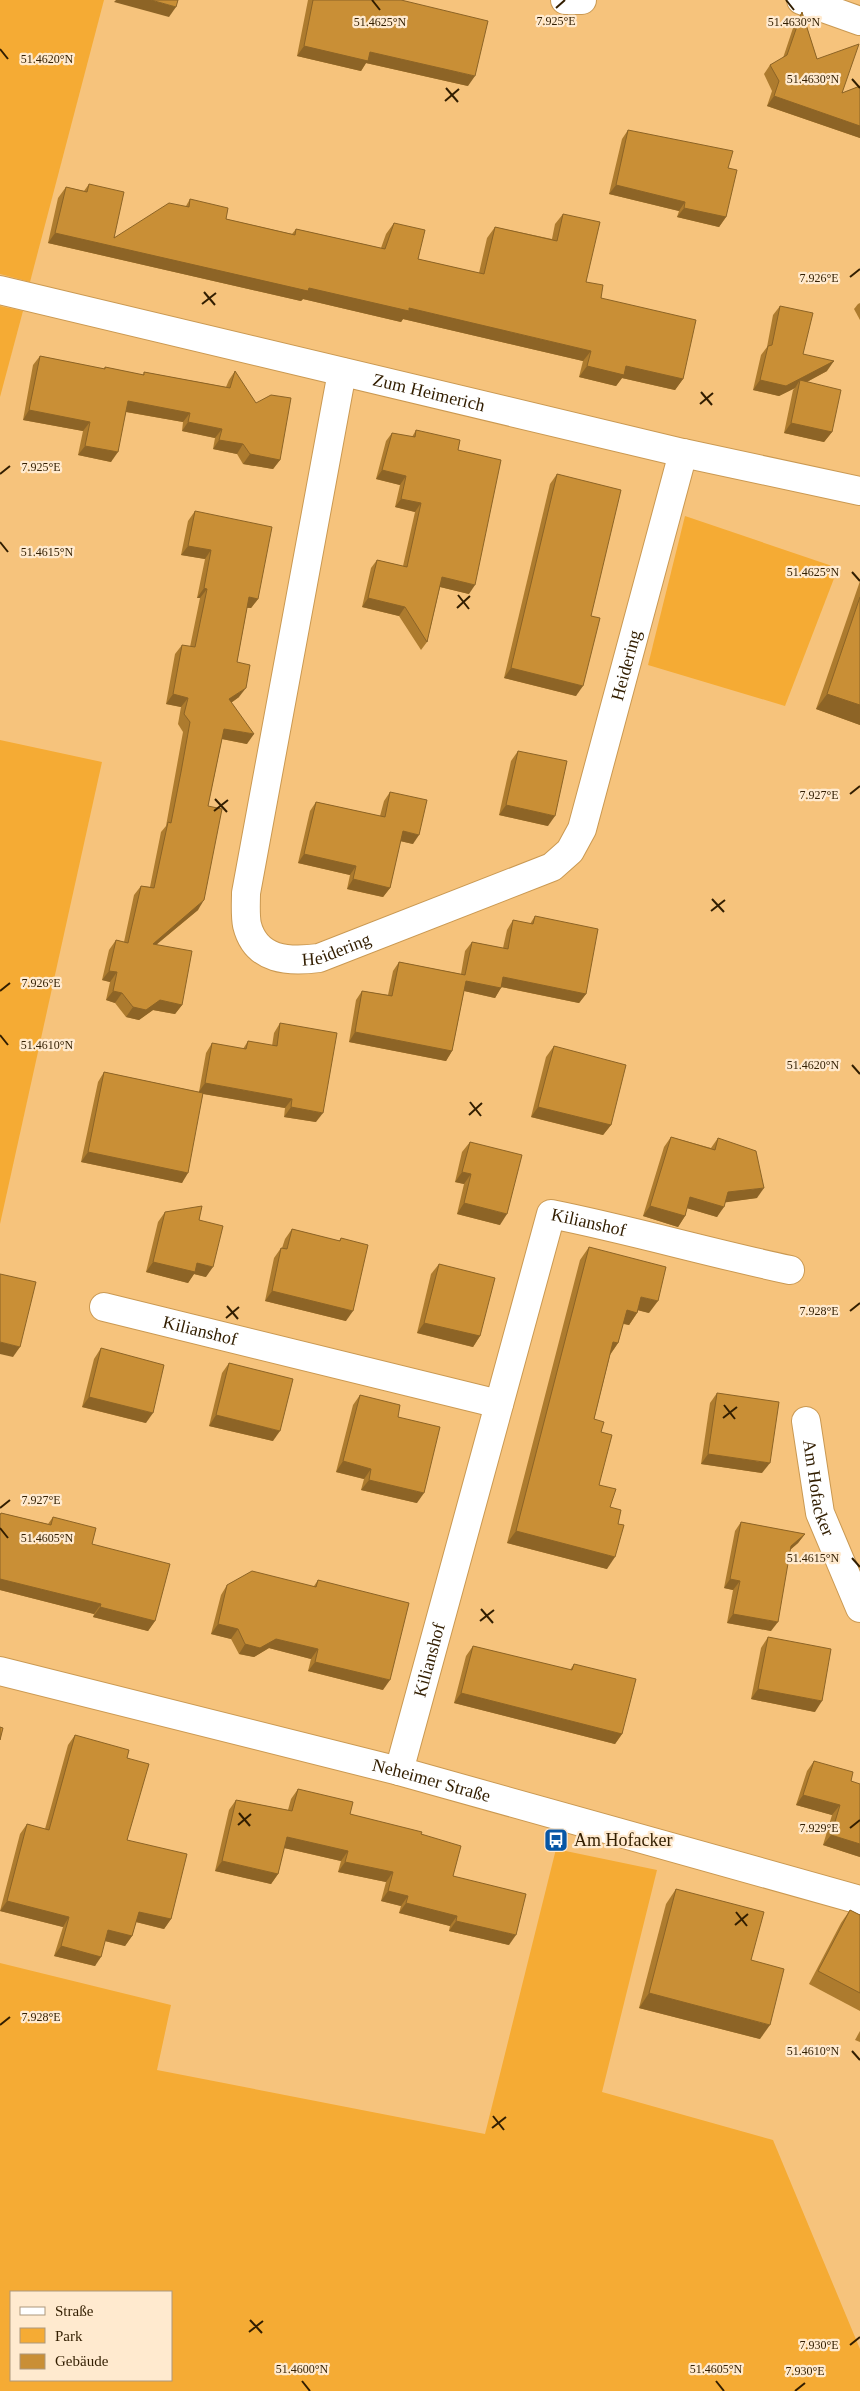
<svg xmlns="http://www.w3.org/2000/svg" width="860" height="2391" font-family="'Times New Roman',serif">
  <rect width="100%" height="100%" fill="#f6c37c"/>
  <!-- green -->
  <g fill="#f5ab34" fill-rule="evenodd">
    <polygon points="0,0 104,0 30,282 0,274"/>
    <polygon points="0,306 23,311 0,397"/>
    <polygon points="685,516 838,568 785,706 648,665"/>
    <polygon points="0,740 102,762 0,1224"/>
    <path d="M556,1849L657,1870L602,2092L773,2140L860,2349V2391H0V1963L171,2005L157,2070L485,2134ZM11,2292H171V2380H11Z"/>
  </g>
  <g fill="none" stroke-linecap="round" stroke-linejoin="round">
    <!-- street casing -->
    <g stroke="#ca9952" stroke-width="30">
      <g id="street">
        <polyline points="565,0 582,0"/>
        <polyline points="801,0 860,21"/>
        <path id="s1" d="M0,290L683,453L860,491"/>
        <path id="s2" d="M342,372L246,893C246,903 245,915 247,925C256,961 289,962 319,958L552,867L570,851L582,829L683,453"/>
        <path id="s3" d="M104,1307L499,1404"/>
        <path id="s4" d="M806,1421L820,1513L860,1608"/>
        <path id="s5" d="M0,1671L399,1771L860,1900"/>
        <path id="s6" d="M399,1771L551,1214C631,1230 710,1253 790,1270"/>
      </g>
    </g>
    <!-- street -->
    <use href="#street" stroke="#fff" stroke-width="28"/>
  </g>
  <!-- wall -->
  <g fill="#ad7b2e">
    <polygon points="308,0 401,0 468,86 366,63 361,71 297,56"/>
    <polygon points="802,12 817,59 842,93 860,86 860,138 767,106 772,91 764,74 770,65 783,58 795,22"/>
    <polygon points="628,130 728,168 726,217 719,227 677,217 679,211 609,194 622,139"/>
    <polygon points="89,184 114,238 186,206 190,199 226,219 292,234 296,229 381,248 386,234 394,223 418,259 479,273 487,238 495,227 552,239 555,224 563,214 586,282 601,298 683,379 675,390 622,378 616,386 579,377 583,361 403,319 401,322 303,299 301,301 48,243 58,198 66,187 84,191"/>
    <polygon points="860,303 860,320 854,309 858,304"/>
    <polygon points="780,306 803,354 827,371 807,382 832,432 824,442 784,433 793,390 795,388 779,396 753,390 761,355 767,347 773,315"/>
    <polygon points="40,356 104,369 105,367 143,375 144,372 226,387 229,380 235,371 280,460 273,469 243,464 237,454 213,449 215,438 182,431 183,422 126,412 111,462 78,455 83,431 23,420 33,365"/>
    <polygon points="416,430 458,450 469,594 440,587 427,642 421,650 399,616 362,607 371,568 377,560 403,566 415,512 395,507 400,485 376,479 386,441 392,433 412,437"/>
    <polygon points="557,474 591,616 576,696 504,678 550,484"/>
    <polygon points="195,511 258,599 251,608 247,608 237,662 239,697 231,703 247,744 222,739 208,806 198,910 156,945 182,1005 175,1014 153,1010 139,1020 126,1017 115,1003 106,1000 110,982 102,980 109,950 116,940 124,942 134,895 141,886 150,887 161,832 166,826 183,732 178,724 181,707 166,704 175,654 182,645 190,647 200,598 197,598 205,559 181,555 188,521"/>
    <polygon points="860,581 860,725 816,709"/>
    <polygon points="518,751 548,826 499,815 511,761"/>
    <polygon points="390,792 413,844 400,841 390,888 383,897 347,889 350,875 298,863 310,811 316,802 380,816 384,801"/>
    <polygon points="535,916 586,994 579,1003 501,987 495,998 464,991 452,1051 446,1061 349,1042 356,1000 362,991 388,995 393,971 399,962 461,974 465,951 472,942 503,948 507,930 513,920 530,924"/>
    <polygon points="280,1023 316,1122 284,1117 285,1108 203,1094 182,1183 81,1162 98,1082 104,1072 199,1092 206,1053 212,1043 243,1049 248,1041 272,1046 274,1033"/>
    <polygon points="554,1046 611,1125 603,1135 531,1117 546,1057"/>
    <polygon points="671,1137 711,1148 718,1138 757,1198 725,1202 717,1217 687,1208 685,1216 678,1227 643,1216 664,1147"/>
    <polygon points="470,1142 500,1225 457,1214 464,1184 455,1182 462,1152"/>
    <polygon points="165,1212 199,1220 206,1277 194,1274 188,1283 146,1272 158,1222"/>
    <polygon points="292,1229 339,1241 341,1238 346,1321 265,1301 274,1258 281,1248 282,1248 285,1239"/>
    <polygon points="589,1247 649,1313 638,1310 637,1313 629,1325 623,1324 618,1343 610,1355 594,1419 601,1432 599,1485 610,1507 607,1569 507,1543 580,1260"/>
    <polygon points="439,1264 480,1336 473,1347 417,1333 431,1274"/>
    <polygon points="101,1348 146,1423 82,1407 94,1359"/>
    <polygon points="229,1363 273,1441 209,1426 222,1373"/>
    <polygon points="717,1393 762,1473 701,1464 710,1403"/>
    <polygon points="360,1395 398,1417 417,1503 361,1490 364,1479 336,1472 353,1405"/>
    <polygon points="1,1513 48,1524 53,1517 92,1544 155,1621 148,1631 93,1617 94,1614 0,1590 0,1514"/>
    <polygon points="741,1522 805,1534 798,1543 790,1550 771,1631 727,1623 733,1590 724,1588 735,1531"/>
    <polygon points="318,1580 383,1690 308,1671 311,1659 269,1648 254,1657 239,1654 231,1639 211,1634 221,1595 227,1585 314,1586"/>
    <polygon points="768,1637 815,1712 751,1699 761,1648"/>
    <polygon points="473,1646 570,1670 574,1664 622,1734 615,1744 454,1703 466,1656"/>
    <polygon points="75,1735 127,1758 127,1840 171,1919 164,1929 136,1922 132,1936 125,1946 105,1941 95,1966 54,1956 63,1927 0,1911 20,1834 27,1824 45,1829 68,1745"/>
    <polygon points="814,1761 851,1781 860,1857 823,1845 832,1815 796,1805 807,1771"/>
    <polygon points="298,1789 350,1814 421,1834 453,1876 509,1945 449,1931 450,1926 399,1913 401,1906 381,1901 386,1882 338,1872 341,1861 284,1848 278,1874 271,1884 215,1871 229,1810 236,1800 288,1810 291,1799"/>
    <polygon points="676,1889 751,1960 760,2039 639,2008 666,1904"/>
    <polygon points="850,1910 860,1915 860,2011 809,1984 841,1923"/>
    <polygon points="860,2031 860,2042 855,2040"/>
  </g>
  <!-- shaded-wall -->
  <g fill="#8d6426">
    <polygon points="116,0 151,0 176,7 169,17 114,2"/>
    <polygon points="304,46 370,52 475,76 468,86 366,63 361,71 297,56"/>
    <polygon points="774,96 860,126 860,138 767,106"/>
    <polygon points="616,185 685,202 679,211 609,194"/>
    <polygon points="684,208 726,217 719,227 677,217"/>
    <polygon points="55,233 309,288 409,308 591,351 583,361 403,319 401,322 303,299 301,301 48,243"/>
    <polygon points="834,361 827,371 799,386 800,380 795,388 779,396 753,390 760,380"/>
    <polygon points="587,366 626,366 683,379 675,390 622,378 616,386 579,377"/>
    <polygon points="128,401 190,413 183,422 121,411"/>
    <polygon points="29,410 90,422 83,431 23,420"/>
    <polygon points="188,422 222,429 215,438 182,431"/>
    <polygon points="791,423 832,432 824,442 784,433"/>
    <polygon points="219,440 243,444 237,454 213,449"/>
    <polygon points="85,446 118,452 111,462 78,455"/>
    <polygon points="250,454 280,460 273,469 243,464"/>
    <polygon points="382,470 406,476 400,485 376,479"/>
    <polygon points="401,499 421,503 415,512 395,507"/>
    <polygon points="188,546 211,550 205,559 181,555"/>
    <polygon points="442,577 475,585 469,594 436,586"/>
    <polygon points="204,588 207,589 200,598 197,598"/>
    <polygon points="249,597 258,599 251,608 242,607"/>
    <polygon points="368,598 405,607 399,616 362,607"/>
    <polygon points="511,668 583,686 576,696 504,678"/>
    <polygon points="246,688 239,697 222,709 229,699"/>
    <polygon points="173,694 188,698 181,707 166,704"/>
    <polygon points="827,694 860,705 860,725 816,709"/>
    <polygon points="224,729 254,734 247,744 217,738"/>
    <polygon points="506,805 555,816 548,826 499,815"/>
    <polygon points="403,831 419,835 413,844 396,840"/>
    <polygon points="304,854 356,866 350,875 298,863"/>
    <polygon points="353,879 390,888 383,897 347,889"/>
    <polygon points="204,900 198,910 146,953 153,944"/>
    <polygon points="109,971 117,972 110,982 102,980"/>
    <polygon points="503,977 586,994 579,1003 497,986"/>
    <polygon points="466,981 501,988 495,998 460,990"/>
    <polygon points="113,991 122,993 115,1003 106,1000"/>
    <polygon points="160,1000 182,1005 175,1014 153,1010 139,1020 126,1017 133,1007"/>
    <polygon points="355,1032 452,1051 446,1061 349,1042"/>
    <polygon points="205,1083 292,1099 285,1108 198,1093"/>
    <polygon points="291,1107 323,1113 316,1122 284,1117"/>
    <polygon points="538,1107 611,1125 603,1135 531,1117"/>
    <polygon points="88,1152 188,1173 182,1183 81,1162"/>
    <polygon points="462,1172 471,1174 464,1184 455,1182"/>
    <polygon points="764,1188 757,1198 721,1203 728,1192"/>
    <polygon points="690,1197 724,1207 717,1217 683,1207"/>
    <polygon points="464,1203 507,1214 500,1225 457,1214"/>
    <polygon points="650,1206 685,1216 678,1227 643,1216"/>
    <polygon points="153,1262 197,1263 213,1267 206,1277 194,1274 188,1283 146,1272"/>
    <polygon points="272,1291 353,1311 346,1321 265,1301"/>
    <polygon points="641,1297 658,1301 649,1313 633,1309"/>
    <polygon points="627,1310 637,1313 629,1325 618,1322"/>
    <polygon points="424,1323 480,1336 473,1347 417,1333"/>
    <polygon points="0,1342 20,1347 13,1357 0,1354"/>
    <polygon points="613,1342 618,1343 609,1356"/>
    <polygon points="89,1397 153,1413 146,1423 82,1407"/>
    <polygon points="216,1415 280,1431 273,1441 209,1426"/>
    <polygon points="708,1454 770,1463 762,1473 701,1464"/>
    <polygon points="343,1461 371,1469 364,1479 336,1472"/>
    <polygon points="369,1480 424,1493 417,1503 361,1490"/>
    <polygon points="516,1531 615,1557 607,1569 507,1543"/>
    <polygon points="805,1534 798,1543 784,1555 791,1546"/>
    <polygon points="0,1579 101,1604 94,1614 0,1590"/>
    <polygon points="730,1579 740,1581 733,1590 724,1588"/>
    <polygon points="100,1607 155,1621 148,1631 93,1617"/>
    <polygon points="733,1614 778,1622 771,1631 727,1623"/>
    <polygon points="218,1624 238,1629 231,1639 211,1634"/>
    <polygon points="276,1639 318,1649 311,1659 269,1648 254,1657 239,1654 245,1644"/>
    <polygon points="315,1662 390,1680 383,1690 308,1671"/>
    <polygon points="758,1689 822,1701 815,1712 751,1699"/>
    <polygon points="461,1693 622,1734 615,1744 454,1703"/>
    <polygon points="803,1795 840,1805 832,1815 796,1805"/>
    <polygon points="831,1835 860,1844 860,1857 823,1845"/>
    <polygon points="287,1837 348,1851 341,1861 280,1847"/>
    <polygon points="222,1861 278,1874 271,1884 215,1871"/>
    <polygon points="345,1862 393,1872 386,1882 338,1872"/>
    <polygon points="388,1891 408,1896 401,1906 381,1901"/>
    <polygon points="7,1901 69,1917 63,1927 0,1911"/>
    <polygon points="406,1903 457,1916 450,1926 399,1913"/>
    <polygon points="139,1912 171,1919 164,1929 132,1921"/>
    <polygon points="456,1921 516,1935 509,1945 449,1931"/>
    <polygon points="108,1930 132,1936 125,1946 101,1940"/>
    <polygon points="61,1946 101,1957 95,1966 54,1956"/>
    <polygon points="649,1993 770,2025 760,2039 639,2008"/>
  </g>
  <!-- building -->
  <g fill="#c98f36" stroke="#8d6426">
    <polygon points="151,0 178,0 176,7"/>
    <polygon points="313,0 401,0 488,21 475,76 370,52 368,61 304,46"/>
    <polygon points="802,12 817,59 859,44 842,93 860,86 860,126 774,96 779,81 770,65 787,55"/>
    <polygon points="628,130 733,151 728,168 737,170 726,217 684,208 685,202 616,185"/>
    <polygon points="89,184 124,192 114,238 169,203 189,207 190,199 228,208 226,219 295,235 296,229 385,249 394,223 425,230 418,259 484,274 495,227 557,241 563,214 600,222 586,282 603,285 601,298 696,320 683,379 626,366 624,375 587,366 591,351 409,308 409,311 309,288 308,291 55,233 66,187 87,192"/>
    <polygon points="780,306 813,313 803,354 834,361 786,386 760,380 768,346 772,345"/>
    <polygon points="40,356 105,369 105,367 144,375 144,372 230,388 235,371 256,403 271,395 291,398 280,460 250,454 243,444 219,440 222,429 188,422 190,413 128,401 118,452 85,446 90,422 29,410"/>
    <polygon points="800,380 841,390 832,432 791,423"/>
    <polygon points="416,430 460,440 458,450 501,460 475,585 442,577 427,642 405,607 368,598 377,560 407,567 421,503 401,499 406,476 382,470 392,433 415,437"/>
    <polygon points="557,474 621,490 591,616 600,618 583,686 511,668"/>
    <polygon points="195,511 272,527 258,599 249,597 237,662 250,665 246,688 229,699 254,734 224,729 208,806 222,809 204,900 153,944 192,951 182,1005 160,1000 146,1010 133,1007 122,993 113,991 117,972 109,971 116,940 128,943 141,886 154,888 168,822 171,823 181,772 190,722 184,714 188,698 173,694 182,645 195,647 207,589 204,588 211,550 188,546"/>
    <polygon points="860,597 860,705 827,694"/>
    <polygon points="518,751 567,761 555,816 506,805"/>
    <polygon points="390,792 427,800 419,835 403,831 390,888 353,879 356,866 304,854 316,802 385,817"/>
    <polygon points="535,916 598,929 586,994 503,977 501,988 466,981 452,1051 355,1032 362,991 392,996 399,962 465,975 472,942 508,949 513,920 533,924"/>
    <polygon points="280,1023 337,1033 323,1113 291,1107 292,1099 205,1083 212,1043 246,1049 248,1041 277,1046"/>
    <polygon points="554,1046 626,1065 611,1125 538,1107"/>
    <polygon points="104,1072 203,1093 188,1173 88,1152"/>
    <polygon points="671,1137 715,1150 718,1138 756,1151 764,1188 728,1192 724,1207 690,1197 685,1216 650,1206"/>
    <polygon points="470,1142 522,1155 507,1214 464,1203 471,1174 462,1172"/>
    <polygon points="202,1206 199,1220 223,1226 213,1267 197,1263 195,1272 153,1262 165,1212"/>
    <polygon points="292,1229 340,1241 341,1238 368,1245 353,1311 272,1291 281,1248 287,1249"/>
    <polygon points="589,1247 666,1267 658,1301 641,1297 637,1313 627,1310 618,1343 613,1342 594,1419 604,1422 601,1432 612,1435 599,1485 616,1489 610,1507 621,1510 618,1524 624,1525 615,1557 516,1531"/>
    <polygon points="439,1264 495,1278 480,1336 424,1323"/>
    <polygon points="0,1274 36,1282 20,1347 0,1342"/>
    <polygon points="101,1348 164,1365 153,1413 89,1397"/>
    <polygon points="229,1363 293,1379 280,1431 216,1415"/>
    <polygon points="717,1393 779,1402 770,1463 708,1454"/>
    <polygon points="360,1395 400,1405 398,1417 440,1427 424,1493 369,1480 371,1469 343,1461"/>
    <polygon points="1,1513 51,1525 53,1517 96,1528 92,1544 170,1564 155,1621 100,1607 101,1604 0,1579 0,1515"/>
    <polygon points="741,1522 805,1534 791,1546 778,1622 733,1614 740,1581 730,1579"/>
    <polygon points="252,1571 316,1587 318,1580 409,1603 390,1680 315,1662 318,1649 276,1639 260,1648 245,1644 238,1629 218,1624 227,1585"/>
    <polygon points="768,1637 831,1649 822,1701 758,1689"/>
    <polygon points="473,1646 572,1670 574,1664 636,1679 622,1734 461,1693"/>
    <polygon points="0,1727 3,1728 0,1740"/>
    <polygon points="75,1735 129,1750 127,1758 149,1764 127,1840 187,1854 171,1919 139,1912 132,1936 108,1930 101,1957 61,1946 69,1917 7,1901 27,1824 49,1830"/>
    <polygon points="814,1761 853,1772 851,1781 860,1784 860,1844 831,1835 840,1805 803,1795"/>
    <polygon points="298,1789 353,1802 350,1814 422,1832 421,1834 461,1846 453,1876 526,1894 516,1935 456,1921 457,1916 406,1903 408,1896 388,1891 393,1872 345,1862 348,1851 287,1837 278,1874 222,1861 236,1800 292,1811"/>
    <polygon points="676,1889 764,1912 751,1960 784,1969 770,2025 649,1993"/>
    <polygon points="850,1910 860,1915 860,1993 818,1971"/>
  </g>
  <!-- ticks -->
  <path fill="none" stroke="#321e01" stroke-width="2" d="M372,0L380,10M786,0L794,10M556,8L565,0M0,49L8,59M852,79L860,88M446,88L458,102M445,101L459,89M850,277L860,269M204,292L215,305M202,304L216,293M701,392L712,405M700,404L713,393M0,474L10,466M0,542L8,552M852,572L860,581M458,595L469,609M457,608L470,596M850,794L860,786M215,799L227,812M214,811L228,800M712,899L724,912M711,911L725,900M0,991L10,983M0,1035L8,1045M852,1065L860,1074M470,1102L481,1116M469,1115L482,1103M227,1306L238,1319M850,1311L860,1303M226,1318L239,1307M724,1405L735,1419M723,1418L737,1407M0,1508L10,1500M0,1528L8,1538M852,1558L860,1567M481,1609L493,1623M480,1621L494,1610M239,1813L250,1826M238,1825L251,1814M850,1828L860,1820M736,1912L747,1926M735,1925L748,1914M0,2025L10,2017M852,2051L860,2060M493,2116L504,2130M492,2128L506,2117M250,2320L262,2333M249,2332L263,2321M850,2345L860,2337M302,2381L310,2391M716,2381L724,2391M795,2391L805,2383"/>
  <!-- icons -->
  <defs>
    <g id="bus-square" transform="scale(1.25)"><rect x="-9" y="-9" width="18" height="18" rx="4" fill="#0757a6" stroke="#ffeacf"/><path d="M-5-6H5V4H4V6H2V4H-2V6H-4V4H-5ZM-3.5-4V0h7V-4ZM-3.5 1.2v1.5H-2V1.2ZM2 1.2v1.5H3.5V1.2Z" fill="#fff"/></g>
  </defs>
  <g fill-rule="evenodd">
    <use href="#bus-square" x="556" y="1840"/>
  </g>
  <g text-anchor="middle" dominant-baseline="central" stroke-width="4.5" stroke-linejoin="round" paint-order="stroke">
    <!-- street labels -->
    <g font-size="18" fill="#321e01" stroke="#ffeacf">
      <text stroke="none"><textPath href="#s1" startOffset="441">Zum Heimerich</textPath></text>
      <text stroke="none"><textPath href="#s2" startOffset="1119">Heidering</textPath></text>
      <text stroke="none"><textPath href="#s2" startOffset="669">Heidering</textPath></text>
      <text stroke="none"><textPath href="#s6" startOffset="616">Kilianshof</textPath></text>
      <text stroke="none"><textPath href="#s3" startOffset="99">Kilianshof</textPath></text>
      <text stroke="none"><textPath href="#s4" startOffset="68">Am Hofacker</textPath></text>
      <text stroke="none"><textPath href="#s6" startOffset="115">Kilianshof</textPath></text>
      <text stroke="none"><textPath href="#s5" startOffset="445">Neheimer Straße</textPath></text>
    </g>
    <!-- poi labels -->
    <g font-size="18" fill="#321e01" stroke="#ffeacf" text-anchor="start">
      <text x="574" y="1840">Am Hofacker</text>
    </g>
  </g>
  <g font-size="12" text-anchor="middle" fill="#321e01" stroke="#ffeacf" stroke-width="4.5" stroke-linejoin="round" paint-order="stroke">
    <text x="556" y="25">7.925°E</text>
    <text x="380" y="26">51.4625°N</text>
    <text x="794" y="26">51.4630°N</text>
    <text x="47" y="63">51.4620°N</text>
    <text x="813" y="83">51.4630°N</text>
    <text x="819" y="282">7.926°E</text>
    <text x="41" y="471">7.925°E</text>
    <text x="47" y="556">51.4615°N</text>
    <text x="813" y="576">51.4625°N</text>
    <text x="819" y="799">7.927°E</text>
    <text x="41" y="987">7.926°E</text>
    <text x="47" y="1049">51.4610°N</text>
    <text x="813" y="1069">51.4620°N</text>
    <text x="819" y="1315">7.928°E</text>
    <text x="41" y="1504">7.927°E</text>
    <text x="47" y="1542">51.4605°N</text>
    <text x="813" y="1562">51.4615°N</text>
    <text x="819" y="1832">7.929°E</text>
    <text x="41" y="2021">7.928°E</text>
    <text x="813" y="2055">51.4610°N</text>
    <text x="819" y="2349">7.930°E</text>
    <text x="302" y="2373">51.4600°N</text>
    <text x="716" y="2373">51.4605°N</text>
    <text x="805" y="2375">7.930°E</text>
  </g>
  <!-- legend -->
  <rect x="10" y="2291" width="162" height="90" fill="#ffeacf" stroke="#ad987d"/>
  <rect x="20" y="2307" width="25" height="8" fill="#ffffff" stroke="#ad987d"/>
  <text x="55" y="2316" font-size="15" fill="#321e01">Straße</text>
  <rect x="20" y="2328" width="25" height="15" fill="#f5ab34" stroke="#ad987d"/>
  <text x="55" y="2341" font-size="15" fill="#321e01">Park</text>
  <rect x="20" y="2354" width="25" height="15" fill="#c98f36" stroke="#ad987d"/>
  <text x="55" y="2366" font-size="15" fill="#321e01">Gebäude</text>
</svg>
